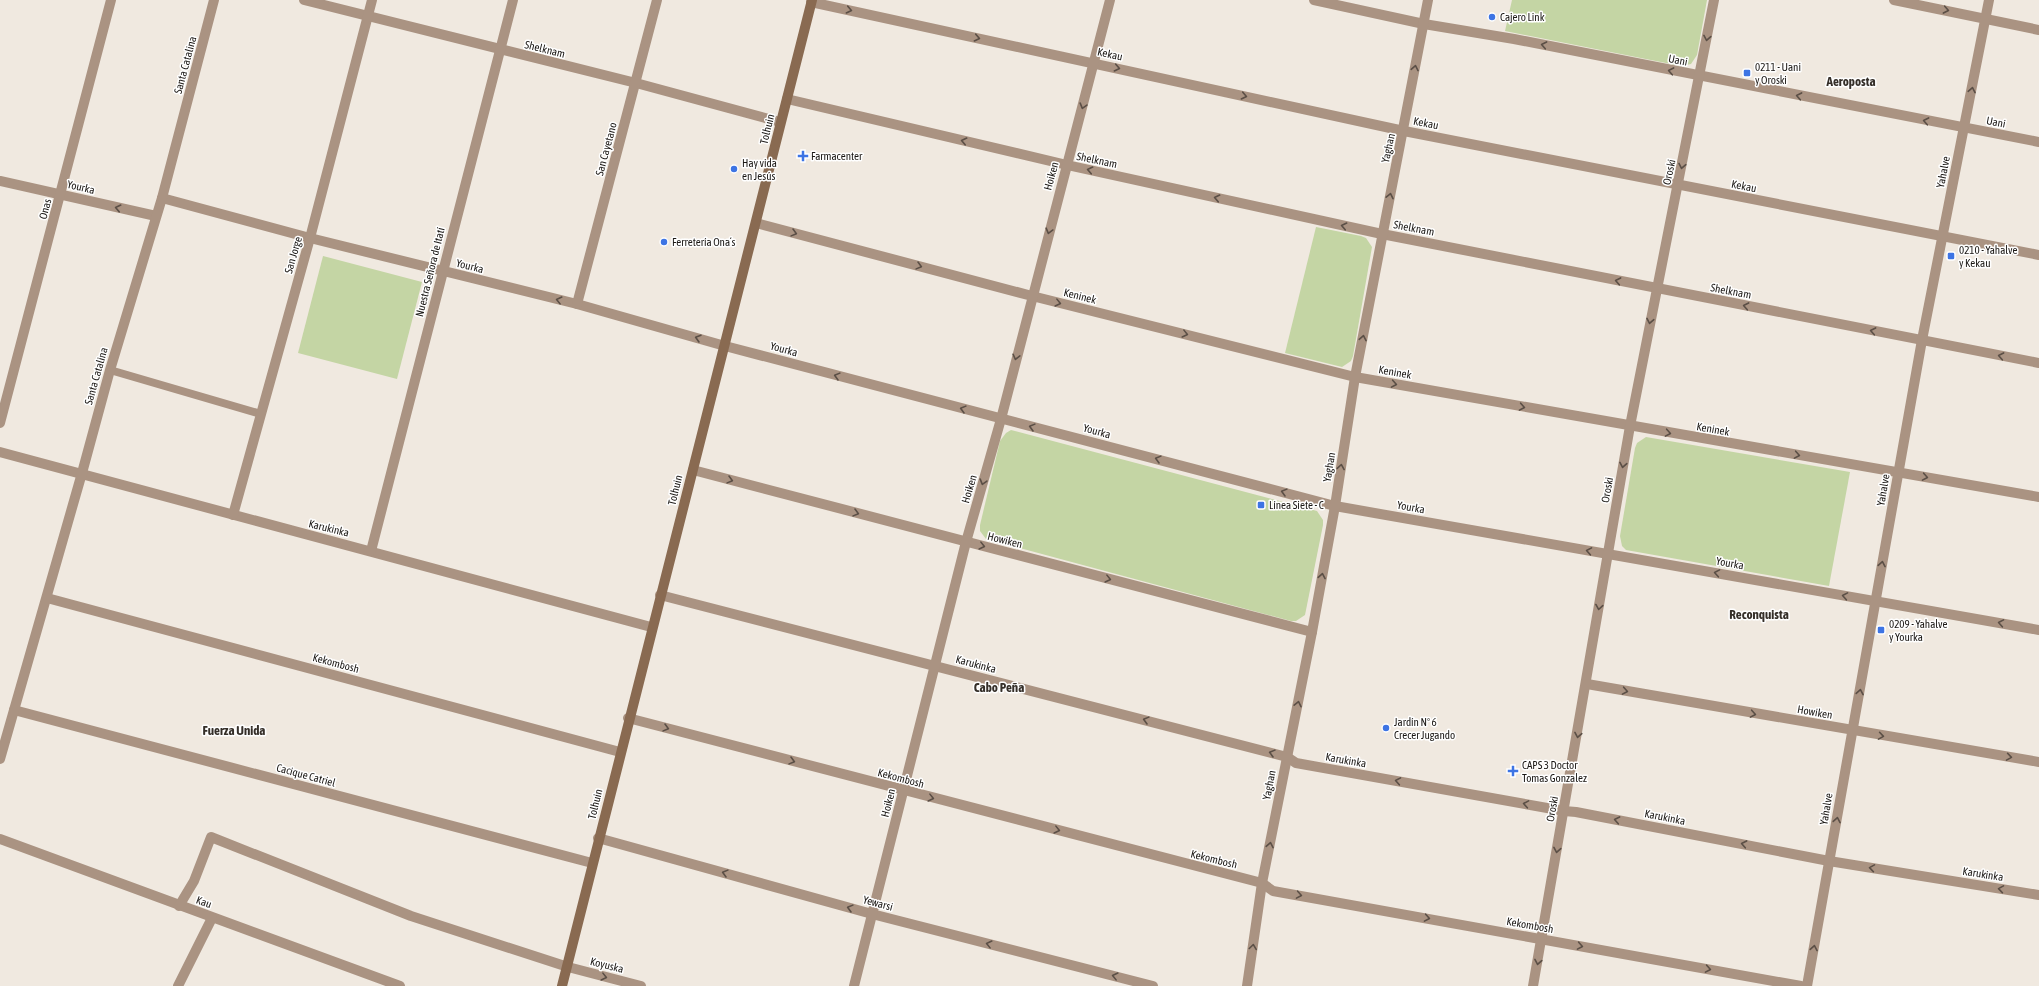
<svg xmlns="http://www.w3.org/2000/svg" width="2039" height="986" font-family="'Asap Condensed',sans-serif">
  <rect width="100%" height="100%" fill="#f0e9e0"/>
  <!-- green -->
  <g fill="#c4d5a4">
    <polygon points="1512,0 1707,0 1697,55 1691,64 1681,66 1505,31"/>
    <polygon points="1316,227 1361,236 1366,238 1372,247 1353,356 1351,361 1342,367 1285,353"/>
    <polygon points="323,256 422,282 397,379 298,353"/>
    <polygon points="1011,430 1317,511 1323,520 1323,525 1305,615 1296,621 1291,621 986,539 980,531 980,525 1000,441 1006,433"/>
    <polygon points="1646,437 1850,472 1829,586 1626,550 1622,546 1620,536 1635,448 1637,443"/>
  </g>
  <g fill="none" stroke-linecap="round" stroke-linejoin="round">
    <!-- lane -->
    <polyline stroke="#aa9382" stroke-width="8" points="110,370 261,414"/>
    <!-- street -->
    <g stroke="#aa9382" stroke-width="10">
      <polyline points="304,0 636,83 780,122"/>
      <polyline points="1314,0 1424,24 1514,39 2039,142"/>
      <polyline points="1894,0 2039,30"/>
      <polyline points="811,2 1404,131 2039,255"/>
      <polyline points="787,99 1067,165 1382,234 2039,363"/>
      <polyline points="0,181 156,216"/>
      <polyline points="162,198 310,238 577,304 725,346 1335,506 2039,630"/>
      <polyline points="756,223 1032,296 1355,377 2039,497"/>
      <polyline points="577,304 657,0"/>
      <polyline points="0,423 111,0"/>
      <polyline points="0,452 651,627"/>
      <polyline points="693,470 1312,632"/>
      <polyline points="233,515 310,238 372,0"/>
      <polyline points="371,551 513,0"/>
      <polyline points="660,595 1287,757 1296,763 1564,811 1576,812 1829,861 2039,895"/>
      <polyline points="47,598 620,752"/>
      <polyline points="1587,684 2039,762"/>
      <polyline points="14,710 592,863"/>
      <polyline points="628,718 1262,883 1273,891 1801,986"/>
      <polyline points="0,759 82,473 110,370 162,198 214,0"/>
      <polyline points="598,838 872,914 1153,986"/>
      <polyline points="0,839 400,986"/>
      <polyline points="179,906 194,881 211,837 411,916 568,967 641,986"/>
      <polyline points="178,986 212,918"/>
      <polyline points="854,986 966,542 1001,419 1110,0"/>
      <polyline points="1247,986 1262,883 1312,632 1335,506 1355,377 1428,0"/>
      <polyline points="1533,986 1630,426 1714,0"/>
      <polyline points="1807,986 1922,340 1989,0"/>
    </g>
    <!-- secondary -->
    <polyline stroke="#896a51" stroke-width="10" points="562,986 812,0"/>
  </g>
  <!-- one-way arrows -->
  <defs><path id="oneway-chevron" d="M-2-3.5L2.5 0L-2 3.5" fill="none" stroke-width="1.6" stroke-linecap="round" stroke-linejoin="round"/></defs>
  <g stroke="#5b4f46">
    <use href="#oneway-chevron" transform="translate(849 10) rotate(12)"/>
    <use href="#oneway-chevron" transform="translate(1946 10) rotate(11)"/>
    <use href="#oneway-chevron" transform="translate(977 38) rotate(12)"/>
    <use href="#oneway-chevron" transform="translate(1707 38) rotate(100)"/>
    <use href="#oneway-chevron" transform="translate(1544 45) rotate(-169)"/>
    <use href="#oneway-chevron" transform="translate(1117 68) rotate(12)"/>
    <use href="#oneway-chevron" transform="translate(1415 68) rotate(-79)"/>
    <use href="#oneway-chevron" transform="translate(1671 71) rotate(-169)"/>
    <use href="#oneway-chevron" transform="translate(1972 90) rotate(-79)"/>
    <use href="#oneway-chevron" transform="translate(1244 96) rotate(12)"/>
    <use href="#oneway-chevron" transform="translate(1799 96) rotate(-169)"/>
    <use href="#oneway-chevron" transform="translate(1083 106) rotate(106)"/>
    <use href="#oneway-chevron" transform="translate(1926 121) rotate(-169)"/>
    <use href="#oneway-chevron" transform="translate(964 141) rotate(-167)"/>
    <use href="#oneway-chevron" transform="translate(1682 166) rotate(101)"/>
    <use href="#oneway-chevron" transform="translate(1090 170) rotate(-168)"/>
    <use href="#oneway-chevron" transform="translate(1390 196) rotate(-78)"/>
    <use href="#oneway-chevron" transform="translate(1217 198) rotate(-168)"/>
    <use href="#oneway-chevron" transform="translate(118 208) rotate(-167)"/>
    <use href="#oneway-chevron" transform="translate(1344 226) rotate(-168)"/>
    <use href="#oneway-chevron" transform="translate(1049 231) rotate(105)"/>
    <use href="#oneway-chevron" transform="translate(794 233) rotate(15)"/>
    <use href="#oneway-chevron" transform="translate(919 266) rotate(15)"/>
    <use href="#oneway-chevron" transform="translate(1618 281) rotate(-169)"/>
    <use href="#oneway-chevron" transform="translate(559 300) rotate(-166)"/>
    <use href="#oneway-chevron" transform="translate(1058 303) rotate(14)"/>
    <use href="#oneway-chevron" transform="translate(1746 306) rotate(-169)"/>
    <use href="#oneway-chevron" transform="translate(1650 321) rotate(101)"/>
    <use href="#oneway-chevron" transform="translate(1873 331) rotate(-169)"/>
    <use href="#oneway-chevron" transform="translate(1185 334) rotate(14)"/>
    <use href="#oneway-chevron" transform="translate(698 338) rotate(-164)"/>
    <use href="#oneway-chevron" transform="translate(1363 338) rotate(-79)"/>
    <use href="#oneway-chevron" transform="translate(2001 356) rotate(-169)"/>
    <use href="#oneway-chevron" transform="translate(1016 357) rotate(104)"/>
    <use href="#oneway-chevron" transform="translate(837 376) rotate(-165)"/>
    <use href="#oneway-chevron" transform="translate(1394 384) rotate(10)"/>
    <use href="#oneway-chevron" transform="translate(1522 407) rotate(10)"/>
    <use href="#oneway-chevron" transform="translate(963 409) rotate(-165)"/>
    <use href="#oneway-chevron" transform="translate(1032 427) rotate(-165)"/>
    <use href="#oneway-chevron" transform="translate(1668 433) rotate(10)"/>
    <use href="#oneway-chevron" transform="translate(1797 455) rotate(10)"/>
    <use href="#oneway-chevron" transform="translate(1158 459) rotate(-165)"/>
    <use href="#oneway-chevron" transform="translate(1623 465) rotate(100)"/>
    <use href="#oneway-chevron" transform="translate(1341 467) rotate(-81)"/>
    <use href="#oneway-chevron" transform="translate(1925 477) rotate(10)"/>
    <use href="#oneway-chevron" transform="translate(730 480) rotate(15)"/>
    <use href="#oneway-chevron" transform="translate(983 482) rotate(106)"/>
    <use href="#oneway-chevron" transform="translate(1284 492) rotate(-165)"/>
    <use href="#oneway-chevron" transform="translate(856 513) rotate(15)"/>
    <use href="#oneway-chevron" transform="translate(982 546) rotate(14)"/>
    <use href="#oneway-chevron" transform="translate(1589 551) rotate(-170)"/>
    <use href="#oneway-chevron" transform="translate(1882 564) rotate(-80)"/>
    <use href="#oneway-chevron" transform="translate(1717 573) rotate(-170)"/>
    <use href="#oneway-chevron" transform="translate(1322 576) rotate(-80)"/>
    <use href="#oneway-chevron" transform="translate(1108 579) rotate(14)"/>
    <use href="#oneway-chevron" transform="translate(1845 596) rotate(-170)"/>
    <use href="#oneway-chevron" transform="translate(1599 607) rotate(99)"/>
    <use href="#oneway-chevron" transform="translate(2001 623) rotate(-170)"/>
    <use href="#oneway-chevron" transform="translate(1625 691) rotate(10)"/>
    <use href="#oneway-chevron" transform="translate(1860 692) rotate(-80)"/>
    <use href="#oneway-chevron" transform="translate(1298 704) rotate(-78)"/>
    <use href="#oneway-chevron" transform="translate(1753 714) rotate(10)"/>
    <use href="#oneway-chevron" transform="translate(1146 720) rotate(-165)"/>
    <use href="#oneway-chevron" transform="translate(666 728) rotate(15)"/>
    <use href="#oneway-chevron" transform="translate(1578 735) rotate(100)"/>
    <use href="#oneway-chevron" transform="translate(1881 736) rotate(9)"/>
    <use href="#oneway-chevron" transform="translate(1272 753) rotate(-165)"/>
    <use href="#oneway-chevron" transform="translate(2009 757) rotate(9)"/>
    <use href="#oneway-chevron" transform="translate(792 761) rotate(15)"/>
    <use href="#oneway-chevron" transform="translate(1398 781) rotate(-170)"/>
    <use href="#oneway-chevron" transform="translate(931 798) rotate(14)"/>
    <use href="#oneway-chevron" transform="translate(1526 804) rotate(-170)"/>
    <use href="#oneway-chevron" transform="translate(1617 820) rotate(-169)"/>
    <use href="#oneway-chevron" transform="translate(1837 820) rotate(-80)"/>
    <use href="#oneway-chevron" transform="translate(1057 830) rotate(14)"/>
    <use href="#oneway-chevron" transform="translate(1744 844) rotate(-169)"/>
    <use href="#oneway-chevron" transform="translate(1270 845) rotate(-79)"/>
    <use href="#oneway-chevron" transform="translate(1557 850) rotate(100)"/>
    <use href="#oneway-chevron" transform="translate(1872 868) rotate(-171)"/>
    <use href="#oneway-chevron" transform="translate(725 873) rotate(-165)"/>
    <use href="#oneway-chevron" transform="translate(2001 889) rotate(-171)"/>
    <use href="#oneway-chevron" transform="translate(1299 895) rotate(10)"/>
    <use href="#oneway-chevron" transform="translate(850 908) rotate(-165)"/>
    <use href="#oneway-chevron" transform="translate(1427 918) rotate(10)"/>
    <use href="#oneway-chevron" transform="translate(989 944) rotate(-166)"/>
    <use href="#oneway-chevron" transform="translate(1580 946) rotate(10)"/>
    <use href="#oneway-chevron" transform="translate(1253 947) rotate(-82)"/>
    <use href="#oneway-chevron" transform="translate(1814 948) rotate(-80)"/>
    <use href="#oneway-chevron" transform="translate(1538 962) rotate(100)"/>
    <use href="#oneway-chevron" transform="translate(1708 969) rotate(10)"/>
    <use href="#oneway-chevron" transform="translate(1115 976) rotate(-166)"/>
    <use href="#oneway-chevron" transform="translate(604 977) rotate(14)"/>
  </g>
  <!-- markers -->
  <g fill="#3d74e4" stroke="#fff" stroke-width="1.5">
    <circle cx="1492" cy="17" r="4"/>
    <rect x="1743" y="69" width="8" height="8" rx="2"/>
    <path d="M801 150h4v4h4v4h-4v4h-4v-4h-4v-4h4z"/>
    <circle cx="734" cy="169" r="4"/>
    <circle cx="664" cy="242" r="4"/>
    <rect x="1947" y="252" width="8" height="8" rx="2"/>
    <rect x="1257" y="501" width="8" height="8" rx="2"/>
    <rect x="1877" y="626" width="8" height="8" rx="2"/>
    <circle cx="1386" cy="728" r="4"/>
    <path d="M1511 765h4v4h4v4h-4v4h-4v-4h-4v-4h4z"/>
  </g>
  <g text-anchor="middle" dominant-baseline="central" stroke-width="3" stroke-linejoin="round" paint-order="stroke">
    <!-- poi labels -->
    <g font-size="11" fill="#1a1714" stroke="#fff" text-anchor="start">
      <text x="1500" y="17">Cajero Link</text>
      <text x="1755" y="67">0211 - Uani<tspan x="1755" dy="13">y Oroski</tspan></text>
      <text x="811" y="156">Farmacenter</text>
      <text x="742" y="163">Hay vida<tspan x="742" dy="13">en Jesús</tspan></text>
      <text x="672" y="242">Ferretería Ona´s</text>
      <text x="1959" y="250">0210 - Yahalve<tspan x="1959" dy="13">y Kekau</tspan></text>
      <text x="1269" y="505">Línea Siete - C</text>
      <text x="1889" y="624">0209 - Yahalve<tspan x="1889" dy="13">y Yourka</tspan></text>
      <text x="1394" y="722">Jardín Nº 6<tspan x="1394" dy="13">Crecer Jugando</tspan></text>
      <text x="1522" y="765">CAPS 3 Doctor<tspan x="1522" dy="13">Tomas Gonzalez</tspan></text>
    </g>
    <!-- street labels -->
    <g font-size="11" fill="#1a1714" stroke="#fff">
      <text transform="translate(545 49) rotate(14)">Shelknam</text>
      <text transform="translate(1110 54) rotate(12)">Kekau</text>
      <text transform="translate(1678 60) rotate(11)">Uani</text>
      <text transform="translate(185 65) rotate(-75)">Santa Catalina</text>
      <text transform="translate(1996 122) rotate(11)">Uani</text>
      <text transform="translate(1426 123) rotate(11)">Kekau</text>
      <text transform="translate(767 129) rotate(-76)">Tolhuin</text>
      <text transform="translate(1388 148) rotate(-78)">Yaghan</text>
      <text transform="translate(606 149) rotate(-75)">San Cayetano</text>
      <text transform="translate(1097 160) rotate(12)">Shelknam</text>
      <text transform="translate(1669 172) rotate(-78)">Oroski</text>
      <text transform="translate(1943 172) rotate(-79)">Yahalve</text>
      <text transform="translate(1051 176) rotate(-75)">Hoiken</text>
      <text transform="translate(1744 186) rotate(11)">Kekau</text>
      <text transform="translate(81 187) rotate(13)">Yourka</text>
      <text transform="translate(45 209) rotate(-75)">Onas</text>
      <text transform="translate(1414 228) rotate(11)">Shelknam</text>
      <text transform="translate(293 255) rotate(-74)">San Jorge</text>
      <text transform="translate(470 266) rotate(14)">Yourka</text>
      <text transform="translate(430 272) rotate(-76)">Nuestra Señora de Itatí</text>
      <text transform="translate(1731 291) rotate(11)">Shelknam</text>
      <text transform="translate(1080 296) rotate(14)">Keninek</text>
      <text transform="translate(784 349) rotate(15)">Yourka</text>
      <text transform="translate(1395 372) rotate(10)">Keninek</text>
      <text transform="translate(96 376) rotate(-74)">Santa Catalina</text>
      <text transform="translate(1713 429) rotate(10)">Keninek</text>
      <text transform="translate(1097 431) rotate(15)">Yourka</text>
      <text transform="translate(1329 467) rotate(-81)">Yaghan</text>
      <text transform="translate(969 489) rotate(-74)">Hoiken</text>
      <text transform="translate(675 490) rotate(-76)">Tolhuin</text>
      <text transform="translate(1607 490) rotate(-80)">Oroski</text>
      <text transform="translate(1883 490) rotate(-80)">Yahalve</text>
      <text transform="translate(1411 507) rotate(10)">Yourka</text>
      <text transform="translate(329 528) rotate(14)">Karukinka</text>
      <text transform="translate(1005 540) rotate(14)">Howiken</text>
      <text transform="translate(1730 563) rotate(10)">Yourka</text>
      <text transform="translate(336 663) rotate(15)">Kekombosh</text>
      <text transform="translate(976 664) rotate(15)">Karukinka</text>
      <text transform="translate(1815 712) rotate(10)">Howiken</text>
      <text transform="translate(1346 760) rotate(10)">Karukinka</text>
      <text transform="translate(306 775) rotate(15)">Cacique Catriel</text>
      <text transform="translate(901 778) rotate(15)">Kekombosh</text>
      <text transform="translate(1269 785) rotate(-79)">Yaghan</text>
      <text transform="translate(888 803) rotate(-76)">Hoiken</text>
      <text transform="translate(595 804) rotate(-76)">Tolhuin</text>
      <text transform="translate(1552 809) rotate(-80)">Oroski</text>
      <text transform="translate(1826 809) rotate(-80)">Yahalve</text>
      <text transform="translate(1665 817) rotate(11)">Karukinka</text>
      <text transform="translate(1214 859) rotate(14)">Kekombosh</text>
      <text transform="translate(1983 874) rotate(9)">Karukinka</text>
      <text transform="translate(204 902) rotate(20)">Kau</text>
      <text transform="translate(878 903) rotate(15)">Yewarsi</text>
      <text transform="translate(1530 925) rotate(10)">Kekombosh</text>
      <text transform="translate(607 965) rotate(14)">Koyuska</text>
    </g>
    <!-- quarter labels -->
    <g font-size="13" font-weight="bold" fill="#352f29" stroke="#fff">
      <text x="1851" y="81">Aeroposta</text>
      <text x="1759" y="614">Reconquista</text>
      <text x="999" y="687">Cabo Peña</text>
      <text x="234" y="730">Fuerza Unida</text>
    </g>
  </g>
</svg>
